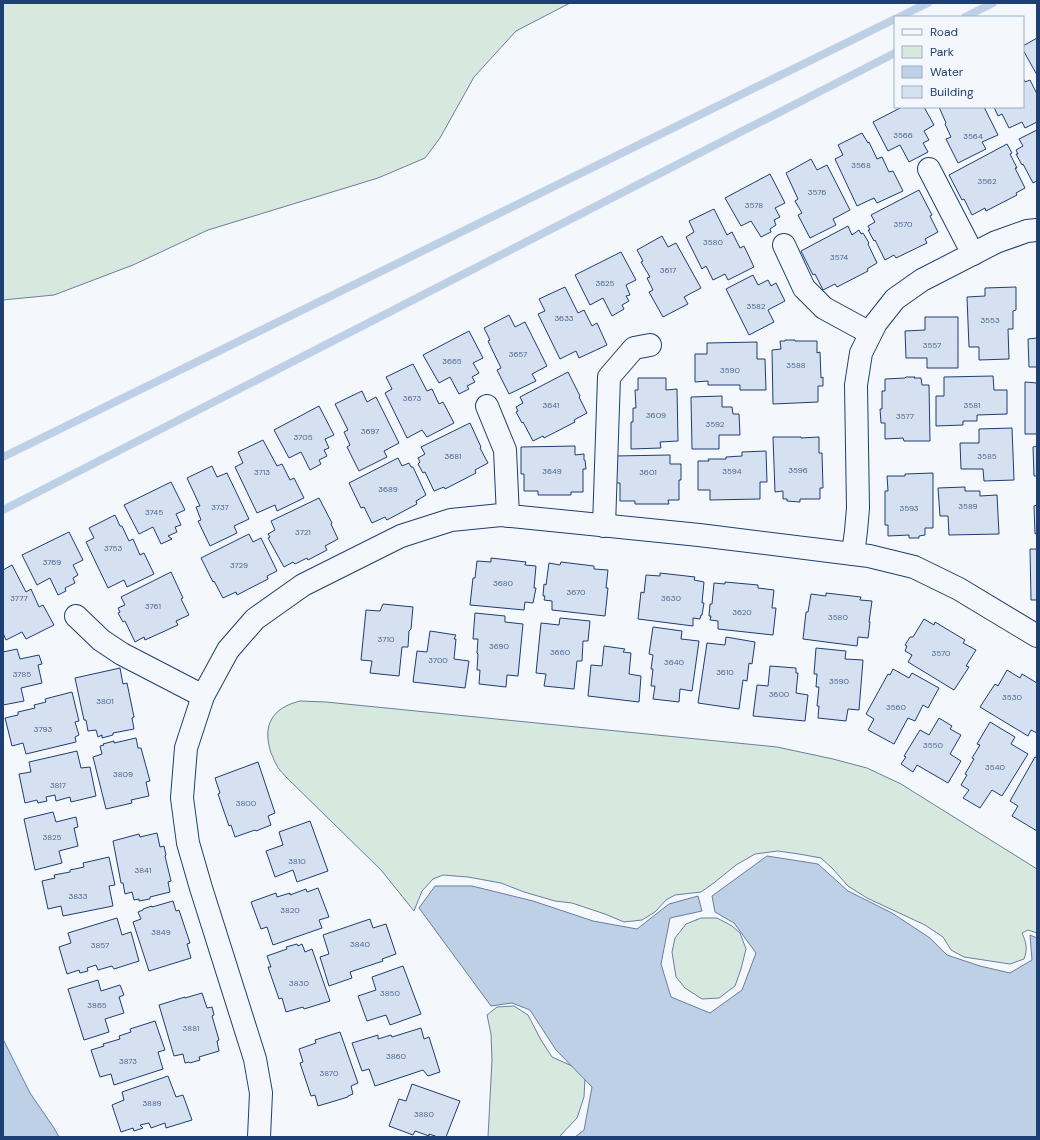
<svg xmlns="http://www.w3.org/2000/svg" width="1040" height="1140" font-family="'DM Sans',sans-serif">
  <rect width="100%" height="100%" fill="#f4f7fb"/>
  <!-- green -->
  <g fill="#d7e8df" stroke="#687fa3">
    <polygon points="3,3 570,3 516,31 474,77 440,138 425,158 378,178 208,230 133,265 54,295 3,300"/>
    <path d="M300,701L326,702L777,747L833,759L867,768L901,784L1037,869V933L1028,930L1022,933C1026,942 1028,949 1024,959L1010,964L964,957L951,950L943,937L925,925L867,898L848,886L832,868L821,858L799,854L778,851L755,854L736,865L715,882L701,892L675,895L666,900L655,912L642,920L624,922L605,914L572,903L555,901L524,892L501,883L468,877L443,875L433,879L422,891L414,911L381,870L286,777C283,773 278,769 276,764C274,761 273,756 271,753C262,725 272,708 300,701Z"/>
    <polygon points="701,918 717,918 732,926 740,933 746,949 741,969 735,986 719,998 702,999 685,988 676,977 672,952 675,938 686,924"/>
    <polygon points="514,1006 528,1015 541,1040 552,1057 574,1067 585,1078 584,1097 577,1118 559,1137 488,1137 492,1060 491,1034 487,1015 497,1007"/>
  </g>
  <!-- water -->
  <g fill="#bed0e5" stroke="#687fa3">
    <polygon points="767,856 818,864 848,891 892,913 930,938 947,955 980,966 1010,973 1032,960 1030,935 1037,938 1037,1137 575,1137 584,1130 592,1087 556,1050 530,1010 512,1003 491,1006 419,908 435,886 472,886 533,901 593,921 637,929 669,904 698,896 702,911 670,918 661,964 671,997 710,1013 742,990 756,953 734,923 715,912 712,896"/>
    <polygon points="3,1039 30,1093 54,1128 59,1137 3,1137"/>
  </g>
  <g fill="none" stroke-linecap="round" stroke-linejoin="round">
    <!-- stream -->
    <g stroke="#bed0e5" stroke-width="8">
      <polyline points="899,17 928,3"/>
      <polyline points="965,17 993,3"/>
      <polyline points="3,457 895,19"/>
      <polyline points="3,510 895,53"/>
    </g>
  </g>
  <!-- building -->
  <g fill="#d5e0f0" stroke="#1d3f73">
    <polygon points="1037,38 1037,75 1023,50 1023,46"/>
    <polygon points="1023,78 1025,82 1030,80 1037,94 1037,122 1025,128 1022,122 1009,128 1002,114 998,116 994,107 1023,107"/>
    <polygon points="902,107 924,107 934,125 924,131 929,140 923,143 928,152 909,162 900,145 888,151 873,122"/>
    <polygon points="939,107 984,107 998,135 982,142 986,149 958,163 946,139 951,137 945,124 946,123"/>
    <polygon points="1037,130 1037,181 1033,183 1023,164 1022,165 1016,154 1018,154 1016,150 1023,146 1019,139"/>
    <polygon points="862,133 868,143 869,142 877,159 882,157 889,172 893,171 903,191 877,203 874,198 857,206 835,159 843,155 838,145"/>
    <polygon points="1007,144 1012,153 1010,154 1017,168 1015,168 1025,188 1016,193 1017,195 986,211 985,208 972,215 964,199 962,200 949,175"/>
    <polygon points="811,159 817,170 827,165 850,210 833,219 836,225 810,238 798,215 802,213 795,201 798,199 786,173"/>
    <polygon points="770,174 785,203 775,208 780,217 774,220 776,225 770,229 771,232 761,237 751,221 741,226 725,198"/>
    <polygon points="919,190 932,215 930,216 938,232 925,239 927,243 896,258 894,255 885,260 875,240 874,241 868,230 870,230 868,226 875,222 871,215"/>
    <polygon points="714,209 727,235 732,232 740,248 744,246 754,267 728,280 725,274 713,280 706,266 702,269 686,237 694,232 689,221"/>
    <polygon points="848,226 852,235 859,230 861,234 863,233 869,243 868,244 877,263 867,269 868,271 837,287 835,284 823,290 815,274 813,275 801,251"/>
    <polygon points="662,236 668,247 676,243 701,288 684,297 688,304 663,317 649,292 653,290 647,278 650,277 641,262 643,261 637,250"/>
    <polygon points="621,252 636,280 626,285 630,295 626,296 629,301 622,305 624,309 612,316 603,298 590,305 575,275"/>
    <polygon points="753,275 758,285 768,280 771,286 776,283 785,301 768,310 774,322 749,335 726,289"/>
    <polygon points="565,287 578,313 584,310 592,326 597,323 607,345 579,358 576,351 560,359 538,314 545,311 539,299"/>
    <polygon points="1016,287 1016,310 1013,311 1013,329 1008,329 1009,359 979,360 979,347 969,347 967,297 985,296 985,288"/>
    <polygon points="509,315 515,327 525,322 547,366 532,374 536,381 509,394 497,370 501,368 488,341 490,340 484,328"/>
    <polygon points="925,317 958,317 958,368 927,368 927,358 906,358 905,331 925,330"/>
    <polygon points="469,331 483,358 473,363 479,373 472,377 475,382 467,386 469,389 459,394 450,377 439,383 423,355"/>
    <polygon points="1037,338 1037,367 1029,367 1028,339"/>
    <polygon points="785,340 795,340 795,341 817,341 817,353 820,352 821,378 823,377 823,386 818,386 818,402 773,404 772,350 781,349 780,341 785,341"/>
    <polygon points="757,342 757,359 765,359 766,390 740,390 740,385 708,385 708,381 695,382 695,354 707,354 707,343"/>
    <polygon points="413,364 427,391 432,389 439,404 443,402 454,423 427,437 422,430 407,438 385,393 392,389 386,377"/>
    <polygon points="568,372 580,396 579,397 587,413 574,420 575,422 544,438 543,436 533,441 523,422 522,423 516,412 518,411 516,407 523,403 520,397"/>
    <polygon points="993,376 994,390 1007,390 1007,414 977,415 977,421 963,421 963,425 936,426 936,396 944,396 944,377"/>
    <polygon points="906,377 915,377 914,378 921,378 922,385 929,385 930,441 904,441 903,438 885,439 885,423 881,423 880,409 882,409 882,391 885,391 885,379 905,378"/>
    <polygon points="638,378 666,378 666,390 677,389 678,441 660,442 661,448 631,449 631,422 633,422 633,408 636,408 635,390 638,390"/>
    <polygon points="1025,382 1037,383 1037,434 1025,434"/>
    <polygon points="362,391 367,402 376,397 399,443 384,451 387,457 359,471 347,447 350,445 344,432 348,430 335,404"/>
    <polygon points="722,396 722,407 732,407 733,414 739,414 740,435 719,435 719,449 692,449 691,397"/>
    <polygon points="319,406 334,435 325,439 329,448 324,450 327,456 319,460 321,464 310,470 301,452 289,458 274,430"/>
    <polygon points="470,423 481,447 480,448 488,463 475,470 476,473 445,489 444,487 434,491 425,472 423,473 418,464 420,462 418,458 425,454 421,447"/>
    <polygon points="1012,428 1014,480 984,481 983,469 961,469 960,443 979,443 979,429"/>
    <polygon points="773,437 801,437 801,438 819,437 819,453 822,453 823,488 820,488 820,499 800,499 800,502 787,501 787,499 783,499 783,491 775,492"/>
    <polygon points="263,440 277,466 282,464 290,480 294,478 304,498 277,511 275,505 257,513 235,467 243,463 238,452"/>
    <polygon points="575,446 575,455 584,454 584,460 585,460 586,469 583,469 583,492 571,492 571,495 538,495 538,491 524,491 524,474 521,474 521,447"/>
    <polygon points="1037,446 1037,476 1034,476 1033,447"/>
    <polygon points="766,451 767,482 760,482 760,499 710,500 710,490 698,490 698,461 709,461 708,459 726,459 726,457 742,456 742,452"/>
    <polygon points="670,455 670,464 681,464 681,480 679,480 679,500 668,500 669,504 635,504 635,501 620,501 620,483 616,483 615,456"/>
    <polygon points="398,458 402,466 409,463 411,467 413,467 426,495 416,501 417,504 387,520 385,517 372,523 364,507 361,508 349,483"/>
    <polygon points="212,466 217,477 227,473 249,519 234,526 237,533 210,546 198,521 201,520 196,507 200,506 187,478"/>
    <polygon points="933,473 933,528 925,528 925,535 919,536 919,538 909,538 909,535 888,536 888,525 885,525 885,491 888,491 887,476 905,476 905,474"/>
    <polygon points="171,482 185,510 176,514 181,525 175,527 177,532 168,536 172,539 161,544 153,527 139,534 124,505"/>
    <polygon points="965,487 965,491 980,491 980,496 997,495 999,534 949,535 948,516 940,516 938,488"/>
    <polygon points="319,498 332,523 331,524 338,539 325,546 327,550 308,560 307,558 295,564 293,562 284,567 268,538 270,537 268,534 275,530 271,521"/>
    <polygon points="1037,505 1037,533 1035,534 1034,506"/>
    <polygon points="115,515 120,526 122,526 129,541 133,539 140,555 144,553 154,574 127,587 124,580 108,588 86,542 94,538 89,528"/>
    <polygon points="69,532 83,560 73,565 78,575 73,578 75,583 65,588 66,591 58,595 50,578 37,585 22,555"/>
    <polygon points="249,534 253,542 261,538 277,571 267,576 268,579 237,595 236,592 223,598 214,581 213,582 201,558"/>
    <polygon points="1030,549 1037,549 1037,600 1031,600"/>
    <polygon points="491,558 526,562 525,565 536,566 534,588 536,588 533,603 525,602 524,610 470,605 473,578 475,578 477,561 491,562"/>
    <polygon points="561,562 594,566 594,569 608,570 606,588 608,588 605,616 552,610 552,601 544,600 545,596 543,596 544,584 546,585 549,563 560,565"/>
    <polygon points="12,565 26,592 31,589 39,607 43,605 54,625 26,639 22,632 6,640 3,633 3,570"/>
    <polygon points="171,572 183,598 181,599 189,615 176,621 178,625 145,640 144,637 135,642 125,621 123,622 118,613 120,612 118,608 125,605 121,597"/>
    <polygon points="660,573 695,577 694,580 704,582 702,603 704,603 702,615 701,615 700,619 693,618 693,626 638,619 641,592 644,593 646,575 660,576"/>
    <polygon points="725,582 758,585 758,588 774,590 772,608 776,608 773,635 718,629 718,621 710,620 711,616 709,616 710,604 712,604 714,583 725,584"/>
    <polygon points="826,593 861,597 860,600 872,601 869,622 870,622 868,638 858,637 857,646 803,639 806,612 808,612 811,594 826,596"/>
    <polygon points="383,604 413,607 411,629 409,631 408,647 402,647 399,676 370,673 372,661 361,660 366,610 380,611"/>
    <polygon points="475,613 505,616 505,622 523,624 518,676 507,675 506,687 479,684 480,670 477,670 478,654 477,653 478,639 473,639"/>
    <polygon points="560,618 590,621 588,641 583,641 582,661 577,661 574,689 544,686 546,674 536,673 541,623 559,625"/>
    <polygon points="924,619 934,625 935,622 965,640 963,643 976,650 966,666 969,667 954,690 908,662 912,655 905,651 907,646 905,645 910,637 913,637"/>
    <polygon points="653,627 682,631 681,639 699,641 692,691 680,689 679,702 653,699 655,686 651,686 653,669 651,669 653,655 649,654"/>
    <polygon points="430,631 456,635 454,639 456,639 454,659 469,661 465,688 413,682 417,651 427,652"/>
    <polygon points="726,637 755,642 752,664 749,663 747,681 743,680 739,709 698,703 707,643 725,645"/>
    <polygon points="604,646 625,649 623,652 631,653 629,674 641,676 639,702 588,696 591,665 602,666"/>
    <polygon points="816,648 846,651 845,659 863,660 859,710 848,709 846,721 818,718 819,706 817,706 819,687 816,687 817,674 814,674"/>
    <polygon points="17,649 20,659 39,655 42,664 38,665 42,683 21,688 24,701 3,705 3,652"/>
    <polygon points="770,666 796,668 796,673 798,673 796,693 808,695 805,721 753,716 757,685 768,686"/>
    <polygon points="120,668 123,684 127,683 134,717 132,718 134,729 113,733 113,735 102,738 102,735 98,737 96,730 88,731 86,720 84,720 75,678"/>
    <polygon points="893,669 909,678 912,673 939,688 928,708 923,705 915,721 908,718 894,744 868,730 874,719 866,714 888,674 890,675"/>
    <polygon points="1007,670 1020,678 1022,674 1037,683 1037,733 1031,730 1028,736 980,707 995,684 998,686"/>
    <polygon points="72,692 79,721 75,722 79,735 75,737 76,742 26,754 23,743 12,746 5,718 18,715 18,712 35,708 34,705 46,702 45,699"/>
    <polygon points="939,718 952,726 950,729 961,735 950,754 961,761 948,783 917,765 913,772 901,764 906,757 904,756 920,730 929,735"/>
    <polygon points="990,722 1015,737 1011,744 1028,754 1002,796 992,790 980,808 963,798 969,790 961,785 967,775 965,774 974,759 972,758 980,745 977,744"/>
    <polygon points="136,738 138,748 141,748 150,781 146,782 149,796 131,800 132,803 106,809 93,757 102,754 100,746 104,745 103,744 114,741 114,743"/>
    <polygon points="77,751 81,768 90,767 96,796 71,802 70,797 56,801 55,795 46,797 47,801 38,803 37,800 25,803 19,774 31,772 29,762"/>
    <polygon points="1035,757 1037,758 1037,831 1012,816 1018,806 1010,801"/>
    <polygon points="258,762 275,813 268,816 271,825 256,831 255,830 235,837 231,825 229,826 218,794 220,793 215,778"/>
    <polygon points="53,812 56,822 76,817 78,827 74,828 78,846 59,851 62,863 35,870 24,819"/>
    <polygon points="310,821 328,871 297,882 293,870 275,877 266,851 283,845 279,832"/>
    <polygon points="157,833 160,847 164,846 166,855 165,856 171,881 168,882 170,892 150,897 150,899 139,901 139,899 134,900 132,892 125,894 123,883 121,883 113,841 139,834 140,837"/>
    <polygon points="109,857 115,885 109,886 113,906 63,916 61,906 48,909 42,881 55,878 54,875 70,872 70,870 84,867 83,863"/>
    <polygon points="318,888 329,917 319,920 322,928 273,945 267,927 261,929 251,902 276,893 277,897 290,893 290,895 306,889 307,892"/>
    <polygon points="173,901 176,911 179,910 190,943 187,944 191,958 149,971 133,922 141,919 138,912 143,910 143,909 152,906 152,907"/>
    <polygon points="117,918 122,935 131,932 139,961 114,969 112,966 98,970 96,965 87,968 88,971 80,973 79,970 67,974 59,947 71,943 68,933"/>
    <polygon points="370,919 373,928 386,924 396,954 382,959 383,961 350,972 352,978 329,986 320,957 329,954 323,935"/>
    <polygon points="297,944 298,946 302,944 305,952 312,949 330,1001 304,1009 303,1007 286,1012 282,998 279,999 268,967 271,967 267,956 287,949 286,947"/>
    <polygon points="403,966 421,1014 390,1025 386,1015 367,1021 358,996 376,990 372,977"/>
    <polygon points="98,980 101,991 120,985 124,995 119,997 124,1013 105,1019 109,1032 84,1040 68,989"/>
    <polygon points="202,993 207,1008 212,1007 214,1015 212,1016 219,1040 217,1041 219,1051 199,1057 200,1060 190,1063 189,1062 185,1063 183,1054 174,1056 159,1005 185,997 185,998"/>
    <polygon points="155,1021 165,1050 158,1052 163,1069 114,1085 111,1074 100,1077 91,1050 104,1046 103,1044 120,1039 119,1036 131,1032 130,1029"/>
    <polygon points="421,1028 424,1039 429,1037 440,1072 428,1076 423,1070 375,1086 369,1069 362,1071 352,1043 378,1035 378,1039 391,1035 392,1037"/>
    <polygon points="340,1032 358,1083 351,1086 353,1094 348,1096 348,1097 318,1106 315,1095 311,1096 300,1063 303,1062 299,1049 316,1043 315,1040"/>
    <polygon points="168,1076 176,1097 183,1095 192,1120 166,1128 165,1123 151,1128 149,1123 140,1125 143,1128 134,1131 133,1128 121,1132 112,1105 124,1100 122,1092"/>
    <polygon points="412,1084 460,1101 446,1137 438,1137 429,1134 429,1136 415,1131 413,1135 389,1126 399,1099 406,1101"/>
  </g>
  <g fill="none" stroke-linecap="round" stroke-linejoin="round">
    <!-- minor casing -->
    <g stroke="#1d3f73" stroke-width="24">
      <g id="minor">
        <polyline points="929,169 973,254"/>
        <polyline points="784,245 804,288 824,308 870,333"/>
        <polyline points="487,406 505,450 508,516"/>
        <polyline points="604,526 609,377 634,348 650,345"/>
        <polyline points="853,554 856,531 858,508 856,385 861,353 876,323 895,299 922,280 996,242 1027,231 1037,230"/>
        <polyline points="76,616 101,640 122,654 203,696"/>
        <polyline points="259,1137 261,1093 255,1059 201,888 188,843 182,798 186,748 203,696 228,650 255,619 303,585 401,536 451,520 501,515 699,535 869,556 914,567 959,589 1037,636"/>
      </g>
    </g>
    <!-- minor -->
    <use href="#minor" stroke="#f4f7fb" stroke-width="22"/>
  </g>
  <g text-anchor="middle" dominant-baseline="central" stroke-width="3" stroke-linejoin="round" paint-order="stroke">
    <!-- number labels -->
    <g font-size="8" fill="#4b6792">
      <text x="903" y="135">3566</text>
      <text x="973" y="136">3564</text>
      <text x="861" y="165">3568</text>
      <text x="987" y="181">3562</text>
      <text x="817" y="192">3576</text>
      <text x="754" y="205">3578</text>
      <text x="903" y="224">3570</text>
      <text x="713" y="242">3580</text>
      <text x="839" y="257">3574</text>
      <text x="668" y="270">3617</text>
      <text x="605" y="283">3625</text>
      <text x="756" y="306">3582</text>
      <text x="564" y="318">3633</text>
      <text x="990" y="320">3553</text>
      <text x="932" y="345">3557</text>
      <text x="518" y="354">3657</text>
      <text x="452" y="361">3665</text>
      <text x="796" y="365">3588</text>
      <text x="730" y="370">3590</text>
      <text x="412" y="398">3673</text>
      <text x="551" y="405">3641</text>
      <text x="972" y="405">3581</text>
      <text x="656" y="415">3609</text>
      <text x="905" y="416">3577</text>
      <text x="715" y="424">3592</text>
      <text x="370" y="431">3697</text>
      <text x="303" y="437">3705</text>
      <text x="453" y="456">3681</text>
      <text x="987" y="456">3585</text>
      <text x="798" y="470">3596</text>
      <text x="552" y="471">3649</text>
      <text x="732" y="471">3594</text>
      <text x="262" y="472">3713</text>
      <text x="648" y="472">3601</text>
      <text x="388" y="489">3689</text>
      <text x="968" y="506">3589</text>
      <text x="220" y="507">3737</text>
      <text x="909" y="508">3593</text>
      <text x="154" y="512">3745</text>
      <text x="303" y="532">3721</text>
      <text x="113" y="548">3753</text>
      <text x="52" y="562">3769</text>
      <text x="239" y="565">3729</text>
      <text x="503" y="583">3680</text>
      <text x="576" y="592">3670</text>
      <text x="19" y="598">3777</text>
      <text x="671" y="598">3630</text>
      <text x="153" y="606">3761</text>
      <text x="742" y="612">3620</text>
      <text x="838" y="617">3580</text>
      <text x="386" y="639">3710</text>
      <text x="499" y="646">3690</text>
      <text x="560" y="652">3660</text>
      <text x="941" y="653">3570</text>
      <text x="438" y="660">3700</text>
      <text x="674" y="662">3640</text>
      <text x="725" y="672">3610</text>
      <text x="22" y="674">3785</text>
      <text x="839" y="681">3590</text>
      <text x="779" y="694">3600</text>
      <text x="1012" y="697">3530</text>
      <text x="105" y="701">3801</text>
      <text x="896" y="707">3560</text>
      <text x="43" y="729">3793</text>
      <text x="933" y="745">3550</text>
      <text x="995" y="767">3540</text>
      <text x="123" y="774">3809</text>
      <text x="58" y="785">3817</text>
      <text x="246" y="803">3800</text>
      <text x="52" y="837">3825</text>
      <text x="297" y="861">3810</text>
      <text x="143" y="870">3841</text>
      <text x="78" y="896">3833</text>
      <text x="290" y="910">3820</text>
      <text x="161" y="932">3849</text>
      <text x="360" y="944">3840</text>
      <text x="100" y="945">3857</text>
      <text x="299" y="983">3830</text>
      <text x="390" y="993">3850</text>
      <text x="97" y="1005">3865</text>
      <text x="191" y="1028">3881</text>
      <text x="396" y="1056">3860</text>
      <text x="128" y="1061">3873</text>
      <text x="329" y="1073">3870</text>
      <text x="152" y="1103">3889</text>
      <text x="424" y="1114">3880</text>
    </g>
  </g>
  <!-- border -->
  <rect width="1040" height="1140" fill="none" stroke="#1d3f73" stroke-width="8"/>
  <!-- legend -->
  <rect x="894" y="16" width="130" height="92" fill="#f4f7fb" stroke="#9eadc5"/>
  <rect x="902" y="29" width="20" height="6" fill="#f4f7fb" stroke="#9eadc5"/>
  <text x="930" y="36" font-size="12" fill="#1d3f73">Road</text>
  <rect x="902" y="46" width="20" height="12" fill="#d7e8df" stroke="#9eadc5"/>
  <text x="930" y="56" font-size="12" fill="#1d3f73">Park</text>
  <rect x="902" y="66" width="20" height="12" fill="#bed0e5" stroke="#9eadc5"/>
  <text x="930" y="76" font-size="12" fill="#1d3f73">Water</text>
  <rect x="902" y="86" width="20" height="12" fill="#d5e0f0" stroke="#9eadc5"/>
  <text x="930" y="96" font-size="12" fill="#1d3f73">Building</text>
</svg>
